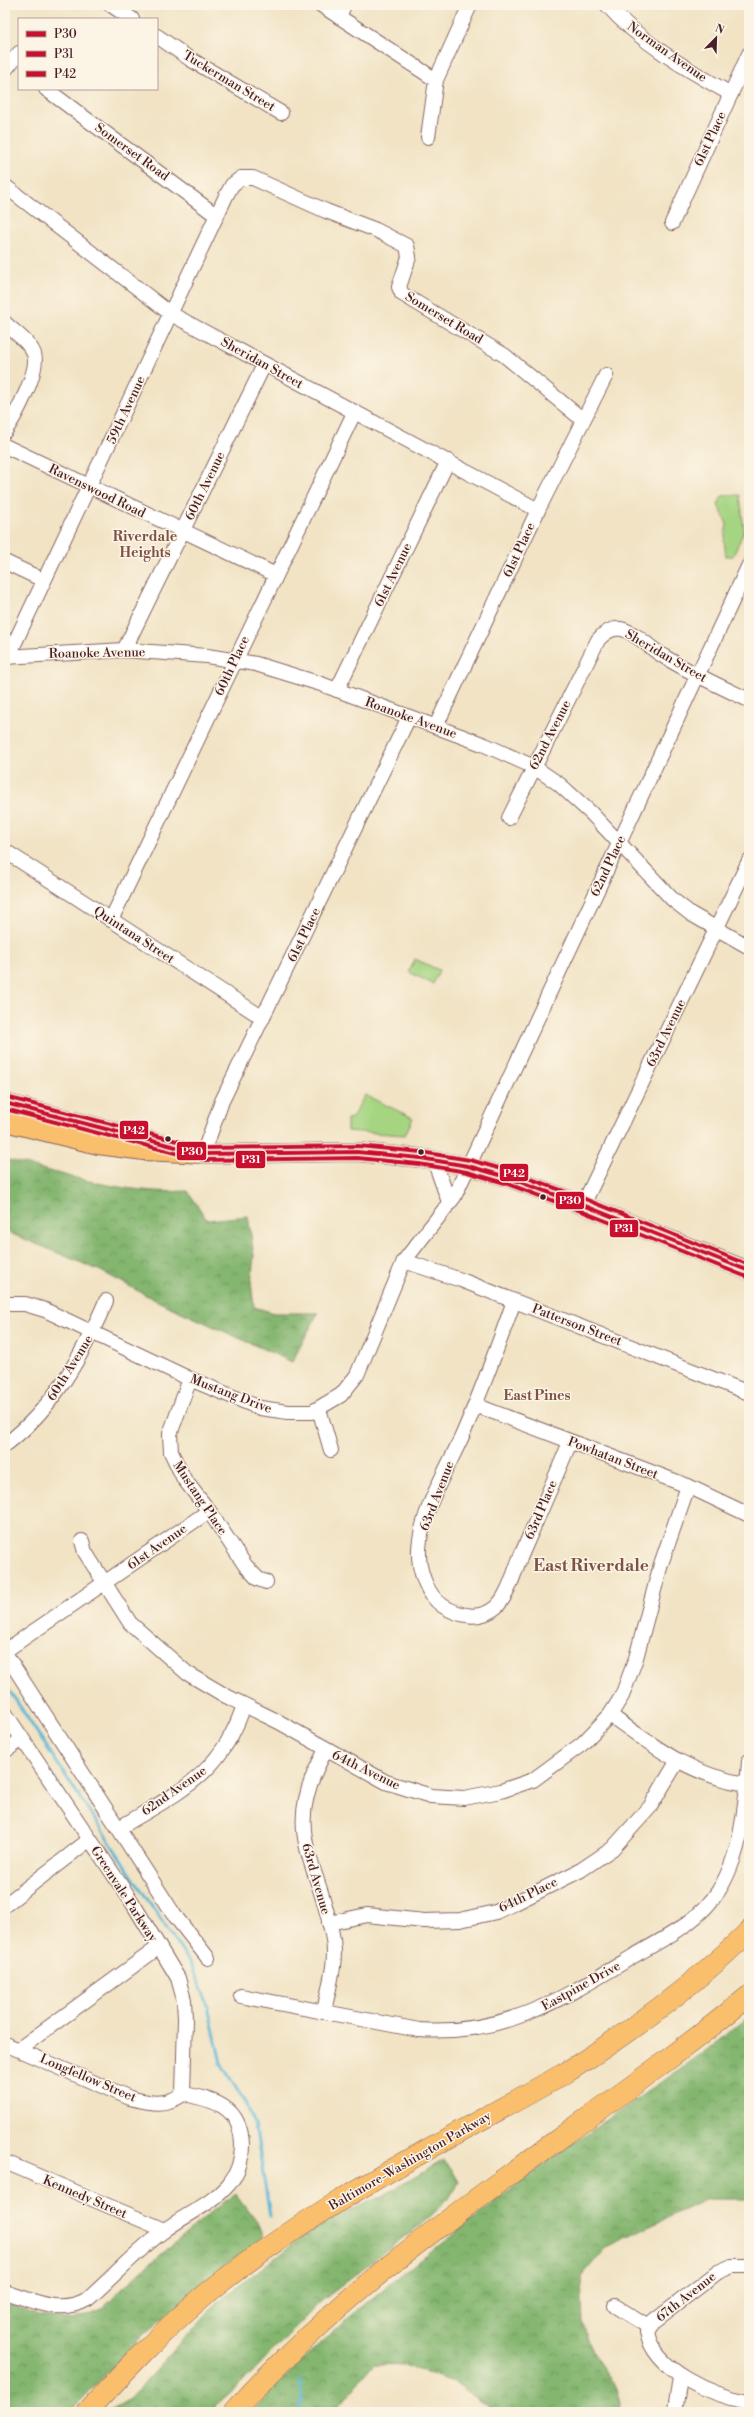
<svg xmlns="http://www.w3.org/2000/svg" width="754" height="2417" font-family="'Libre Bodoni',serif">
  <defs>
    <pattern id="forest-crowns" width="20" height="18" patternUnits="userSpaceOnUse"><rect width="20" height="18" fill="#84b670"/><path d="M2 6a3 3 0 1 1 6 0M12 15a3 3 0 1 1 6 0" fill="none" stroke="#6e935c"/></pattern>
  </defs>
  <rect width="100%" height="100%" fill="#fcf5e5"/>
  <filter id="ink" filterUnits="userSpaceOnUse"><feTurbulence type="fractalNoise" baseFrequency=".025" numOctaves="2"/><feDisplacementMap in="SourceGraphic" scale="8" xChannelSelector="R" yChannelSelector="G"/><feConvolveMatrix kernelMatrix="1 2 1 2 8 2 1 2 1" color-interpolation-filters="sRGB"/></filter>
  <filter id="wash" filterUnits="userSpaceOnUse"><feTurbulence type="fractalNoise" baseFrequency=".012" numOctaves="4" result="noise"/><feDisplacementMap in="SourceGraphic" scale="16" xChannelSelector="R" yChannelSelector="G"/><feGaussianBlur stdDeviation="0.9" result="paint"/><feColorMatrix in="noise" values="0 0 0 0 0 0 0 0 0 0 0 0 0 0 0 0 0 1.4 0 .05"/><feComposite in="paint" operator="in"/></filter>
  <g filter="url(#wash)">
    <rect width="100%" height="100%" fill="#f1e3c4"/>
    <!-- green -->
    <g fill="#a6d582" stroke="#787a56">
      <polygon points="740,495 744,531 733,556 726,556 724,541 727,524 718,505 722,496"/>
      <polygon points="415,959 439,970 433,984 409,972"/>
      <polygon points="365,1095 413,1118 405,1135 347,1131 347,1119 352,1118"/>
    </g>
    <!-- forest -->
    <g fill="url(#forest-crowns)" stroke="#676a4e">
      <path d="M5,1159C65,1175 125,1195 188,1191L207,1220L248,1216L254,1256L251,1283L254,1307L274,1313H318L292,1362L157,1301L101,1271L5,1231Z"/>
      <path d="M749,2017V2199H707L606,2247L581,2277L583,2324L594,2355L616,2387L622,2412H496L453,2381L407,2365L374,2364L333,2412H252C314,2342 389,2283 463,2227C499,2199 535,2170 572,2144C632,2102 692,2062 749,2017Z"/>
      <polygon points="444,2160 451,2168 459,2182 448,2200 423,2223 319,2303 239,2386 209,2412 104,2412 131,2397 217,2303 303,2236 340,2215 384,2195"/>
      <polygon points="235,2193 257,2222 264,2239 225,2266 144,2334 70,2412 5,2412 5,2303 39,2315 73,2320 101,2309 140,2272"/>
    </g>
    <g fill="none" stroke-linecap="round" stroke-linejoin="round">
      <!-- stream -->
      <g stroke="#58b7d7" stroke-width="3">
        <polyline points="5,1684 191,1965 207,2002 221,2063 248,2108 255,2124 270,2216"/>
        <polyline points="298,2412 302,2399 301,2380"/>
      </g>
    </g>
  </g>
  <g filter="url(#ink)">
    <g fill="none" stroke-linecap="round" stroke-linejoin="round">
      <!-- minor casing -->
      <g stroke="#846461" stroke-width="16">
        <g id="minor">
          <polyline points="111,5 132,19"/>
          <polyline points="321,5 436,80"/>
          <path d="M607,5C640,42 688,70 731,94"/>
          <polyline points="339,17 344,5"/>
          <polyline points="157,36 190,59 281,113"/>
          <polyline points="5,70 19,53"/>
          <polyline points="46,89 217,216"/>
          <polyline points="428,137 436,80 470,5"/>
          <polyline points="5,186 171,314 538,510"/>
          <polyline points="672,223 749,54"/>
          <path d="M5,323C15,333 29,341 34,354C40,370 15,417 5,431"/>
          <polyline points="5,446 276,575"/>
          <polyline points="5,562 43,580"/>
          <polyline points="124,650 264,365"/>
          <polyline points="5,657 124,650 207,656 256,664 321,684 485,745 534,767 559,784 591,813 673,900 691,914 749,947"/>
          <polyline points="8,657 226,196 232,185 241,178 253,178 326,211 376,230 407,246 409,257 399,287 402,294 504,355 583,420"/>
          <polyline points="337,690 448,461"/>
          <polyline points="436,726 538,510 606,375"/>
          <path d="M509,818L598,640C604,633 611,627 621,629C635,632 648,646 660,654C688,672 719,686 749,700"/>
          <polyline points="5,851 263,1018"/>
          <polyline points="111,920 354,413"/>
          <polyline points="203,1154 222,1101 409,717"/>
          <polyline points="434,1160 449,1202"/>
          <polyline points="583,1205 749,861"/>
          <polyline points="404,1261 461,1280 749,1393"/>
          <path d="M514,1301C498,1346 482,1390 463,1434C448,1468 421,1511 419,1549C418,1568 426,1595 443,1606C459,1616 480,1621 496,1607C508,1596 514,1573 520,1558C537,1519 554,1481 570,1442"/>
          <polyline points="5,1304 25,1304 45,1310 190,1379 260,1408 288,1412 312,1412 341,1395 357,1375 404,1261 454,1197 749,565"/>
          <polyline points="190,1379 170,1434 171,1452 184,1479 209,1511 245,1565 258,1579 266,1582"/>
          <polyline points="475,1405 688,1486 749,1515"/>
          <polyline points="319,1409 331,1450"/>
          <path d="M5,1445C54,1408 82,1356 106,1301"/>
          <polyline points="82,1541 85,1552 130,1623 187,1673 226,1696 279,1722 386,1782 431,1796 464,1798 501,1791 533,1780 582,1744 610,1715 622,1696 636,1658 661,1564 688,1486"/>
          <polyline points="5,1651 209,1511"/>
          <polyline points="5,1653 175,1916 208,1958"/>
          <polyline points="5,1713 132,1902 178,1978 184,2000 185,2019 183,2094"/>
          <path d="M610,1715C653,1746 693,1777 747,1784"/>
          <polyline points="5,1751 21,1740"/>
          <path d="M119,1828C178,1792 221,1776 244,1705"/>
          <polyline points="5,1905 89,1840"/>
          <polyline points="329,1923 367,1915 424,1921 460,1920 496,1912 513,1904 581,1870 612,1849 650,1807 677,1762"/>
          <path d="M241,1996L419,2030C507,2036 565,1997 637,1954C667,1937 701,1920 719,1890C742,1853 746,1803 749,1761"/>
          <path d="M324,2012C328,1990 337,1962 333,1940C320,1860 278,1834 326,1750"/>
          <path d="M5,2044L130,2098C150,2103 165,2107 183,2094C216,2100 241,2107 242,2145C242,2160 238,2173 229,2184C211,2205 186,2214 165,2230C137,2250 113,2277 88,2299C60,2315 34,2301 5,2292"/>
          <polyline points="19,2049 159,1947"/>
          <polyline points="5,2162 165,2230"/>
          <path d="M749,2266H732L718,2272L653,2322L647,2332C654,2371 714,2396 749,2402"/>
          <polyline points="615,2306 649,2327"/>
          <polyline points="675,2412 680,2376"/>
        </g>
      </g>
      <!-- major casing -->
      <g stroke="#846461" stroke-width="20">
        <g id="major">
          <polyline points="5,1103 167,1145"/>
          <polyline points="5,1122 98,1145 144,1151 203,1154 357,1152 420,1158 468,1166 507,1177 583,1205 749,1271"/>
        </g>
      </g>
      <!-- highway casing -->
      <g stroke="#846461" stroke-width="22">
        <g id="highway">
          <path d="M87,2412C123,2373 159,2334 200,2299C311,2207 442,2143 567,2072C631,2031 695,1985 749,1931"/>
          <path d="M234,2412C381,2245 579,2136 749,1996"/>
        </g>
      </g>
      <!-- minor -->
      <use href="#minor" stroke="#fff" stroke-width="14"/>
      <!-- major -->
      <use href="#major" stroke="#f9bf6c" stroke-width="18"/>
      <!-- highway -->
      <use href="#highway" stroke="#f9bf6c" stroke-width="21"/>
      <!-- bus-1 casing -->
      <g stroke="#fcf5e5" stroke-width="7">
        <polyline id="bus-1" points="5,1103 203,1154 357,1152 420,1158 468,1166 507,1177 583,1205 749,1271"/>
      </g>
      <!-- bus-2 casing -->
      <g stroke="#fcf5e5" stroke-width="7">
        <polyline id="bus-2" points="5,1109 202,1160 357,1158 419,1164 467,1172 505,1183 581,1211 747,1277"/>
      </g>
      <!-- bus-3 casing -->
      <g stroke="#fcf5e5" stroke-width="7">
        <polyline id="bus-3" points="6,1097 204,1148 358,1146 421,1152 470,1160 509,1171 585,1199 749,1265"/>
      </g>
      <!-- bus-1 -->
      <use href="#bus-1" stroke="#c8102e" stroke-width="4"/>
      <!-- bus-2 -->
      <use href="#bus-2" stroke="#c8102e" stroke-width="4"/>
      <!-- bus-3 -->
      <use href="#bus-3" stroke="#c8102e" stroke-width="4"/>
    </g>
  </g>
  <!-- markers -->
  <g fill="#4a1f2b" stroke="#fcf5e5" stroke-width="1.5">
    <circle cx="168" cy="1139" r="3.5"/>
    <circle cx="421" cy="1152" r="3.5"/>
    <circle cx="543" cy="1197" r="3.5"/>
  </g>
  <g text-anchor="middle" dominant-baseline="central" stroke-width="3" stroke-linejoin="round" paint-order="stroke">
    <!-- street labels -->
    <g font-size="13" fill="#4a1f2b" stroke="#fcf5e5">
      <text transform="translate(667 52) rotate(35)">Norman Avenue</text>
      <text transform="translate(229 81) rotate(31)">Tuckerman Street</text>
      <text transform="translate(710 139) rotate(-65)">61st Place</text>
      <text transform="translate(132 152) rotate(36)">Somerset Road</text>
      <text transform="translate(444 318) rotate(31)">Somerset Road</text>
      <text transform="translate(262 363) rotate(29)">Sheridan Street</text>
      <text transform="translate(126 410) rotate(-65)">59th Avenue</text>
      <text transform="translate(205 486) rotate(-64)">60th Avenue</text>
      <text transform="translate(97 491) rotate(26)">Ravenswood Road</text>
      <text transform="translate(519 550) rotate(-65)">61st Place</text>
      <text transform="translate(393 575) rotate(-64)">61st Avenue</text>
      <text transform="translate(97 653) rotate(-1)">Roanoke Avenue</text>
      <text transform="translate(666 656) rotate(30)">Sheridan Street</text>
      <text transform="translate(232 666) rotate(-65)">60th Place</text>
      <text transform="translate(411 718) rotate(20)">Roanoke Avenue</text>
      <text transform="translate(550 735) rotate(-63)">62nd Avenue</text>
      <text transform="translate(608 866) rotate(-65)">62nd Place</text>
      <text transform="translate(134 935) rotate(33)">Quintana Street</text>
      <text transform="translate(304 935) rotate(-64)">61st Place</text>
      <text transform="translate(666 1033) rotate(-64)">63rd Avenue</text>
      <text transform="translate(577 1325) rotate(21)">Patterson Street</text>
      <text transform="translate(70 1368) rotate(-58)">60th Avenue</text>
      <text transform="translate(231 1394) rotate(21)">Mustang Drive</text>
      <text transform="translate(613 1458) rotate(21)">Powhatan Street</text>
      <text transform="translate(437 1496) rotate(-69)">63rd Avenue</text>
      <text transform="translate(200 1498) rotate(56)">Mustang Place</text>
      <text transform="translate(541 1510) rotate(-67)">63rd Place</text>
      <text transform="translate(157 1547) rotate(-35)">61st Avenue</text>
      <text transform="translate(366 1770) rotate(26)">64th Avenue</text>
      <text transform="translate(174 1791) rotate(-35)">62nd Avenue</text>
      <text transform="translate(316 1879) rotate(74)">63rd Avenue</text>
      <text transform="translate(124 1894) rotate(57)">Greenvale Parkway</text>
      <text transform="translate(528 1895) rotate(-26)">64th Place</text>
      <text transform="translate(581 1986) rotate(-29)">Eastpine Drive</text>
      <text transform="translate(88 2078) rotate(23)">Longfellow Street</text>
      <text transform="translate(410 2161) rotate(-30)">Baltimore-Washington Parkway</text>
      <text transform="translate(85 2197) rotate(23)">Kennedy Street</text>
      <text transform="translate(686 2297) rotate(-38)">67th Avenue</text>
    </g>
    <!-- neighbourhood labels -->
    <g font-size="14" font-weight="bold" fill="#7d5145" stroke="#fcf5e5">
      <text x="145" y="537">Riverdale<tspan x="145" dy="16">Heights</tspan></text>
      <text x="537" y="1396">East Pines</text>
    </g>
    <!-- district labels -->
    <g font-size="17" font-weight="bold" fill="#7d5145" stroke="#fcf5e5">
      <text x="591" y="1566">East Riverdale</text>
    </g>
  </g>
  <g stroke="#fcf5e5" stroke-width="1.5">
    <rect x="119" y="1120" width="30" height="20" rx="4" fill="#c8102e"/>
    <rect x="176" y="1141" width="31" height="20" rx="4" fill="#c8102e"/>
    <rect x="235" y="1150" width="31" height="19" rx="4" fill="#c8102e"/>
    <rect x="499" y="1163" width="30" height="19" rx="4" fill="#c8102e"/>
    <rect x="555" y="1191" width="30" height="19" rx="4" fill="#c8102e"/>
    <rect x="609" y="1219" width="30" height="19" rx="4" fill="#c8102e"/>
  </g>
  <g font-size="11" text-anchor="middle" font-weight="bold" fill="#fff">
    <text x="134" y="1134">P42</text>
    <text x="192" y="1155">P30</text>
    <text x="251" y="1163">P31</text>
    <text x="514" y="1177">P42</text>
    <text x="570" y="1204">P30</text>
    <text x="624" y="1232">P31</text>
  </g>
  <!-- margin -->
  <rect width="754" height="2417" fill="none" stroke="#fcf5e5" stroke-width="20"/>
  <!-- legend -->
  <rect x="18" y="18" width="140" height="72" fill="#fcf5e5" stroke="#b59f9b"/>
  <rect x="26" y="31" width="20" height="6" fill="#c8102e" stroke="#b59f9b"/>
  <text x="54" y="38" font-size="12" fill="#4a1f2b">P30</text>
  <rect x="26" y="51" width="20" height="6" fill="#c8102e" stroke="#b59f9b"/>
  <text x="54" y="58" font-size="12" fill="#4a1f2b">P31</text>
  <rect x="26" y="71" width="20" height="6" fill="#c8102e" stroke="#b59f9b"/>
  <text x="54" y="78" font-size="12" fill="#4a1f2b">P42</text>
  <!-- north arrow -->
  <g transform="translate(716 38) rotate(23)" stroke="#fcf5e5" stroke-width="3" paint-order="stroke">
  <path d="M0-3L7 15L0 10L-7 15Z" fill="#4a1f2b"/>
  <text y="-6" font-size="11" font-weight="bold" text-anchor="middle" fill="#4a1f2b">N</text>
  </g>
</svg>
